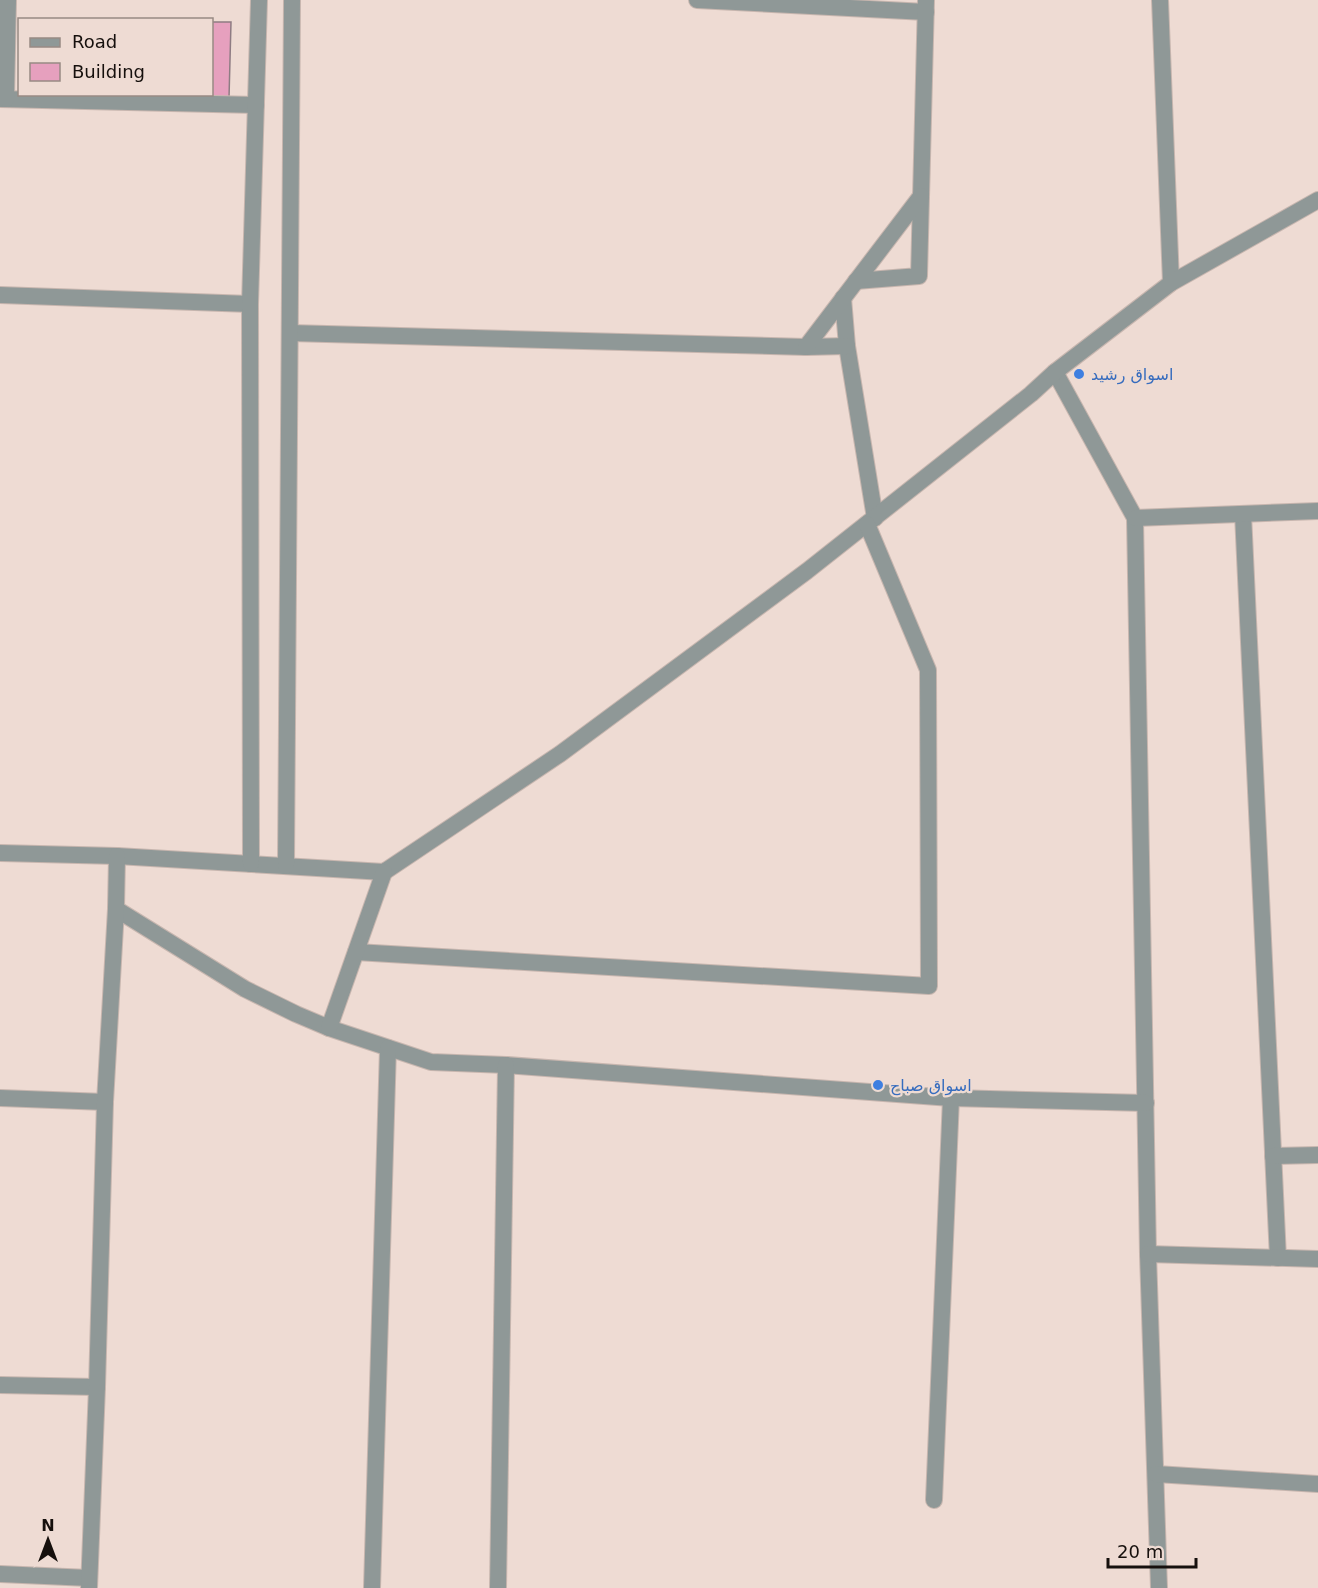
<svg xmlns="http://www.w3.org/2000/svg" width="1318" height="1588" font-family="'DejaVu Sans',Cairo,sans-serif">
  <rect width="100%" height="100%" fill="#eedbd3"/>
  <!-- building -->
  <polygon fill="#e6a0be" stroke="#8e7c83" stroke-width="1.5" points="212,22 231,22 229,98 45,94 212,94"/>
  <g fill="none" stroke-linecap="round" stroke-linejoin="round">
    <!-- minor casing -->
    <g stroke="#c7b6af" stroke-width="18">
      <g id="minor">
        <polyline points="697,0 926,12"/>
        <polyline points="1160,0 1171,283"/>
        <polyline points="0,99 256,105"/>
        <polyline points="6,99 8,0"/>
        <polyline points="856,281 919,276 926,0"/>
        <polyline points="0,295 250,304"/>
        <polyline points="843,298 847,346 875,518"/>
        <polyline points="290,333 806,347 847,346"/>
        <polyline points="806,347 921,196"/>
        <polyline points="1055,372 1135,518 1148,1254 1159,1588"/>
        <polyline points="1243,514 1278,1258"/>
        <polyline points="1135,518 1318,511"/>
        <polyline points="0,853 117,856 384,872 560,754 807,571 1031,394 1055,372 1171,283 1318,200"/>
        <polyline points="116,909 245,989 296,1014 329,1028 431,1062 506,1065 951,1098 1146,1103"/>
        <polyline points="356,952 929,986 928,670 867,524"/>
        <polyline points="329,1028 384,872"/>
        <polyline points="0,1098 105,1102"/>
        <polyline points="1273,1156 1318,1155"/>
        <polyline points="1148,1254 1318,1259"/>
        <polyline points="0,1385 97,1387"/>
        <polyline points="1156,1474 1318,1484"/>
        <polyline points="934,1500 951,1098"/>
        <polyline points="0,1574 89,1578"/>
        <polyline points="89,1588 97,1387 105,1102 116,909 117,856"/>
        <polyline points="372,1588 388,1048"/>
        <polyline points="498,1588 506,1065"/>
      </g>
    </g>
    <!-- tertiary casing -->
    <g stroke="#c7b6af" stroke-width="18">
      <g id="tertiary">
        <polyline points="251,864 250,304 259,0"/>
        <polyline points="286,866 292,0"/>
      </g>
    </g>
    <!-- minor -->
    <use href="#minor" stroke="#8f9897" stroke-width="16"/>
    <!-- tertiary -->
    <use href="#tertiary" stroke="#8f9897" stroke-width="16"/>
  </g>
  <!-- markers -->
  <g fill="#3f7fe0" stroke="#eedbd3" stroke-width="2">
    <circle cx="1079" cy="374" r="6"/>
    <circle cx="878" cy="1085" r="6"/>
  </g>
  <g text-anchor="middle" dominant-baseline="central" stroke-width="4.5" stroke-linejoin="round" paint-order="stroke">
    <!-- shop labels -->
    <g font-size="16" fill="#366cbe" stroke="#eedbd3" text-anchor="start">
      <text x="1091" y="374">اسواق رشيد</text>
      <text x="890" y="1085">اسواق صباح</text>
    </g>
  </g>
  <!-- legend -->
  <rect x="18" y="18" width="195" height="78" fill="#eedbd3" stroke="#988a84" stroke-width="1.5"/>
  <rect x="30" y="38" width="30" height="9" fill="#8f9897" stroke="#988a84" stroke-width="1.5"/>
  <text x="72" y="48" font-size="18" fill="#16100d">Road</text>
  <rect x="30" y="63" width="30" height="18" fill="#e6a0be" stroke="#988a84" stroke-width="1.5"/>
  <text x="72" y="78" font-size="18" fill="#16100d">Building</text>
  <!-- north arrow -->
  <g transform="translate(48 1540)" stroke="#eedbd3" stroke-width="4.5" paint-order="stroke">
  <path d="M0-4.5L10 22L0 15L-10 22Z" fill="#16100d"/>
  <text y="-9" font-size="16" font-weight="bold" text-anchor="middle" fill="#16100d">N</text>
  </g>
  <!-- scale -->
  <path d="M1108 1558v9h88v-9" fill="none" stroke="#16100d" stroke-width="3"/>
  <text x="1117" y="1558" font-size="18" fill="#16100d" stroke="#eedbd3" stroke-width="4.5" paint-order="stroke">20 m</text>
</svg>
